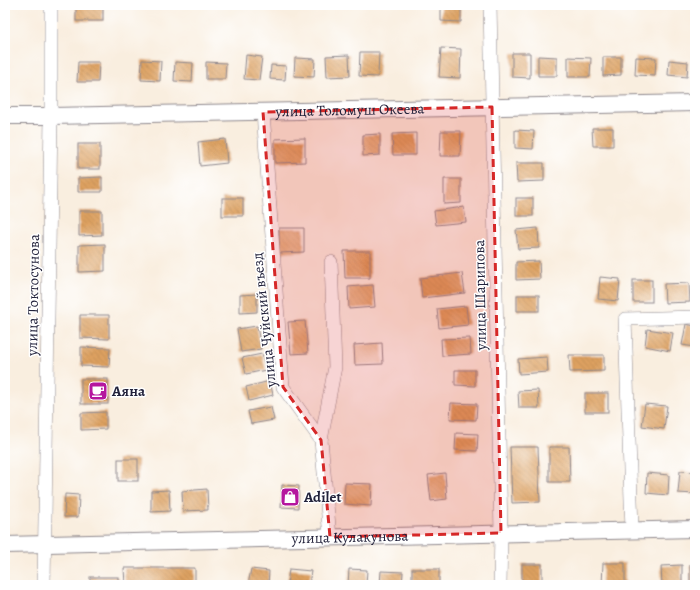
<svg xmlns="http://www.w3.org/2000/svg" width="700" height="590" font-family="Alegreya,serif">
  <defs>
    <pattern id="building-back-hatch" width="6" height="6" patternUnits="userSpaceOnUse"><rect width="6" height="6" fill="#dea160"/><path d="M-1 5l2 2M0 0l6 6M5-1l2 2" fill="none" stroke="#b48350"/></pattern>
  </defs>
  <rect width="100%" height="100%" fill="#fff"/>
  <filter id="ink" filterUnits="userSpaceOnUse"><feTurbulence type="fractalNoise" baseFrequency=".025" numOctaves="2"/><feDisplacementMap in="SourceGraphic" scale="8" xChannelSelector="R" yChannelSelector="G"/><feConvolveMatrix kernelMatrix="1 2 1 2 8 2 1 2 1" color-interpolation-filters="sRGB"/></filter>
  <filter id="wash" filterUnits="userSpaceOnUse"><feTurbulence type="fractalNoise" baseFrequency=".012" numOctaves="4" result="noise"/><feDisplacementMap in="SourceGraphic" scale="16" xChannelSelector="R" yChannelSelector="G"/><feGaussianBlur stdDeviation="0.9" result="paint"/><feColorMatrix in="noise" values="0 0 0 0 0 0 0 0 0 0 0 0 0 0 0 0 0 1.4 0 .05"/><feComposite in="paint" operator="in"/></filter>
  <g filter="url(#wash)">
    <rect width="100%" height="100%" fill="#f9eedf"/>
    <g id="blocks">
      <!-- building -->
      <g fill="url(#building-back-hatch)">
        <rect x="76" y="5" width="27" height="16"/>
        <polygon points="441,5 461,5 461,22 441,21"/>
        <polygon points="441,48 461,49 460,78 439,77"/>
        <polygon points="360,52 379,52 378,77 359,76"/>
        <polygon points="512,53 530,53 530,78 512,77"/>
        <polygon points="246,55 262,57 259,80 244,79"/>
        <polygon points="349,55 350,76 327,77 326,56"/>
        <polygon points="538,56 557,57 557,76 538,76"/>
        <polygon points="568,57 591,58 590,77 568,77"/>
        <polygon points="603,57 621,57 621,75 603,76"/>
        <polygon points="636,57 656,58 655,76 635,75"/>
        <polygon points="295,58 315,59 314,77 294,76"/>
        <polygon points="142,60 161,61 160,81 141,80"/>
        <polygon points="669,60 688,62 687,77 668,75"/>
        <polygon points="78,62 99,62 98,82 77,82"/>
        <polygon points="175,62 193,63 192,82 174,81"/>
        <polygon points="206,62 226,63 225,79 206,79"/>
        <polygon points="271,65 286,66 285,80 270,79"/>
        <polygon points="592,128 613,128 613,146 593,146"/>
        <polygon points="515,130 534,131 533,149 515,148"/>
        <polygon points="441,131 461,131 460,156 440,156"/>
        <polygon points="416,133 416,155 393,155 392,134"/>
        <polygon points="380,134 380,155 363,156 363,135"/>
        <polygon points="305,138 305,162 275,163 275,139"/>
        <polygon points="225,139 227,163 200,166 198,142"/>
        <rect x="78" y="144" width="22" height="25"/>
        <polygon points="516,163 544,163 544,181 517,182"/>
        <polygon points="102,177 102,192 78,192 78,178"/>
        <polygon points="444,179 461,179 461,203 444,204"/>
        <rect x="222" y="198" width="21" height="18"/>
        <rect x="516" y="198" width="17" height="18"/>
        <polygon points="464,207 466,222 436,225 434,211"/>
        <polygon points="79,211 102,211 102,235 79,236"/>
        <polygon points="279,228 304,228 304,252 279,253"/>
        <polygon points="538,228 539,248 518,249 516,230"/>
        <polygon points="105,244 105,271 79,272 79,245"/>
        <polygon points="344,251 370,251 370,278 345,278"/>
        <polygon points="539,261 540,279 516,280 516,262"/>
        <polygon points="462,273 465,293 422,298 420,278"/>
        <polygon points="600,277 620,279 618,301 598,299"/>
        <rect x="633" y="280" width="19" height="22"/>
        <polygon points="689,283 690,302 665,303 664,284"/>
        <polygon points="373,285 375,307 349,309 348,287"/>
        <polygon points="257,294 257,312 240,313 240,295"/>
        <rect x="517" y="295" width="22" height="16"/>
        <polygon points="466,306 468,325 439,328 437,309"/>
        <polygon points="80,315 109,315 109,339 80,338"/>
        <polygon points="305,321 308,353 291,354 288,322"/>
        <polygon points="686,324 695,326 695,347 682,345"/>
        <polygon points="257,326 261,349 241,352 237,329"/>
        <polygon points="647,329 673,333 670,351 645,346"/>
        <polygon points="470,338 471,354 442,356 441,339"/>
        <polygon points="382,343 383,364 355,365 354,345"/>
        <polygon points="81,347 110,348 109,367 81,366"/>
        <polygon points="262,354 266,370 246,374 242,358"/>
        <polygon points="569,355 604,355 604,371 570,372"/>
        <polygon points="547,357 548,372 519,374 518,359"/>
        <polygon points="455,370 475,370 475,386 455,385"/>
        <rect x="81" y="379" width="27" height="25"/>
        <polygon points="270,381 273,395 249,401 246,387"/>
        <polygon points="538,390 539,408 519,408 518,391"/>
        <rect x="585" y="393" width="23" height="19"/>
        <polygon points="451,403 477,404 476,420 450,419"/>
        <polygon points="645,404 667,406 664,429 642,426"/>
        <polygon points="271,407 274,420 251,424 248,411"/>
        <polygon points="106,412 106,429 81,430 81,413"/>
        <polygon points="456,433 478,434 477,451 455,450"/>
        <polygon points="510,447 538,447 540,502 512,503"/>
        <polygon points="549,447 569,447 570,482 549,482"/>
        <rect x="118" y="459" width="20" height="22"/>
        <polygon points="680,471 695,472 695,494 678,493"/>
        <polygon points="445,473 447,499 431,501 428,475"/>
        <polygon points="647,473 669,475 668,495 646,493"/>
        <polygon points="345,483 372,484 371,506 344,504"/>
        <polygon points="282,485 299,486 298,508 281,507"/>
        <polygon points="207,489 208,510 183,511 182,491"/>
        <polygon points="169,490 170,511 151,512 151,491"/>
        <polygon points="65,494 79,495 78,517 64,517"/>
        <polygon points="603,563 625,563 625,585 602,585"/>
        <rect x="522" y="564" width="20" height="21"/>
        <polygon points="682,565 682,584 662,585 661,566"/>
        <rect x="690" y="565" width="5" height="18"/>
        <polygon points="124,568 195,568 195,585 125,585"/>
        <polygon points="251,569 269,571 268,585 248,585"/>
        <polygon points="289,569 311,571 309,585 287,585"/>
        <polygon points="349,569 367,570 366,585 348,585"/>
        <rect x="412" y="569" width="27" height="16"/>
        <polygon points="381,571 403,572 402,585 380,585"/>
        <rect x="90" y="577" width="28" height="8"/>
      </g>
    </g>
  </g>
  <g filter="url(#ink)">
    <use href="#blocks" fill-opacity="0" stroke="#8e888d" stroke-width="1"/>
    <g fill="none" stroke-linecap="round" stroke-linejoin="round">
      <!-- minor casing -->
      <g stroke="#8e888d" stroke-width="14">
        <g id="minor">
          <polyline points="490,5 501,533 500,585"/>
          <polyline points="263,112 283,387 321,440 330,537"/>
          <polyline points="321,440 335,367 331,262"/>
          <polyline points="632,530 625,319 695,317"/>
          <polyline points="44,585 51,116 51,5"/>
        </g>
      </g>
      <!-- tertiary casing -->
      <g stroke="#8e888d" stroke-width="18">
        <g id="tertiary">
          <path id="s1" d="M5,116H51L695,103"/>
          <path id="s2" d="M5,545L695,529"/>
        </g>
      </g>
      <!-- minor -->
      <use href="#minor" stroke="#fff" stroke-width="13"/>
      <!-- tertiary -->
      <use href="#tertiary" stroke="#fff" stroke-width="16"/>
    </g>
  </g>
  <!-- marked area -->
  <path fill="#d62828" fill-opacity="0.2" stroke="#d62828" stroke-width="3" stroke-dasharray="8 5" stroke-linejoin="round" d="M492,107L501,533L330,537L321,440L283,387L263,112Z"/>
  <!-- icons -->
  <defs>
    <g id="cafe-square" transform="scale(1)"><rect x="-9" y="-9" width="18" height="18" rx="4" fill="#b5179e" stroke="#fff"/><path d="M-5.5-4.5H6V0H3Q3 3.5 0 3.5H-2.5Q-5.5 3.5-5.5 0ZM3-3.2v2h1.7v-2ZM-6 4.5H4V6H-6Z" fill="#fff"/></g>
    <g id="shop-square" transform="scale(1)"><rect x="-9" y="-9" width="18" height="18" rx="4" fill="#b5179e" stroke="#fff"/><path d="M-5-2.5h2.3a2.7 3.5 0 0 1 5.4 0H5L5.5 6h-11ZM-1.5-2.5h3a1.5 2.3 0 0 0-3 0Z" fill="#fff"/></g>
  </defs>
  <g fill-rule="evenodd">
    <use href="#cafe-square" x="98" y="391"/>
    <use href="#shop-square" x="290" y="497"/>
  </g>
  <g text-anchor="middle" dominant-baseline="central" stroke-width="3" stroke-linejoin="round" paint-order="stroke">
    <!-- street labels -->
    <g font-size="15" fill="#22223b" stroke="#fff">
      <text stroke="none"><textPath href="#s1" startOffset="345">улица Толомуш Океева</textPath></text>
      <text transform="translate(33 295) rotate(-89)">улица Токтосунова</text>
      <text transform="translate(480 295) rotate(-91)">улица Шарипова</text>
      <text transform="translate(264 320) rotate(-96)">улица Чуйский въезд</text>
      <text stroke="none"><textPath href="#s2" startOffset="345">улица Кулакунова</textPath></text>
    </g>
    <!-- poi labels -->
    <g font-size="15" font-weight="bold" fill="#22223b" stroke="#fff" text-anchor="start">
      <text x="112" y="391">Аяна</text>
      <text x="304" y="497">Adilet</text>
    </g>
  </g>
  <!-- margin -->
  <rect width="700" height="590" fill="none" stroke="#fff" stroke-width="20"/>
</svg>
